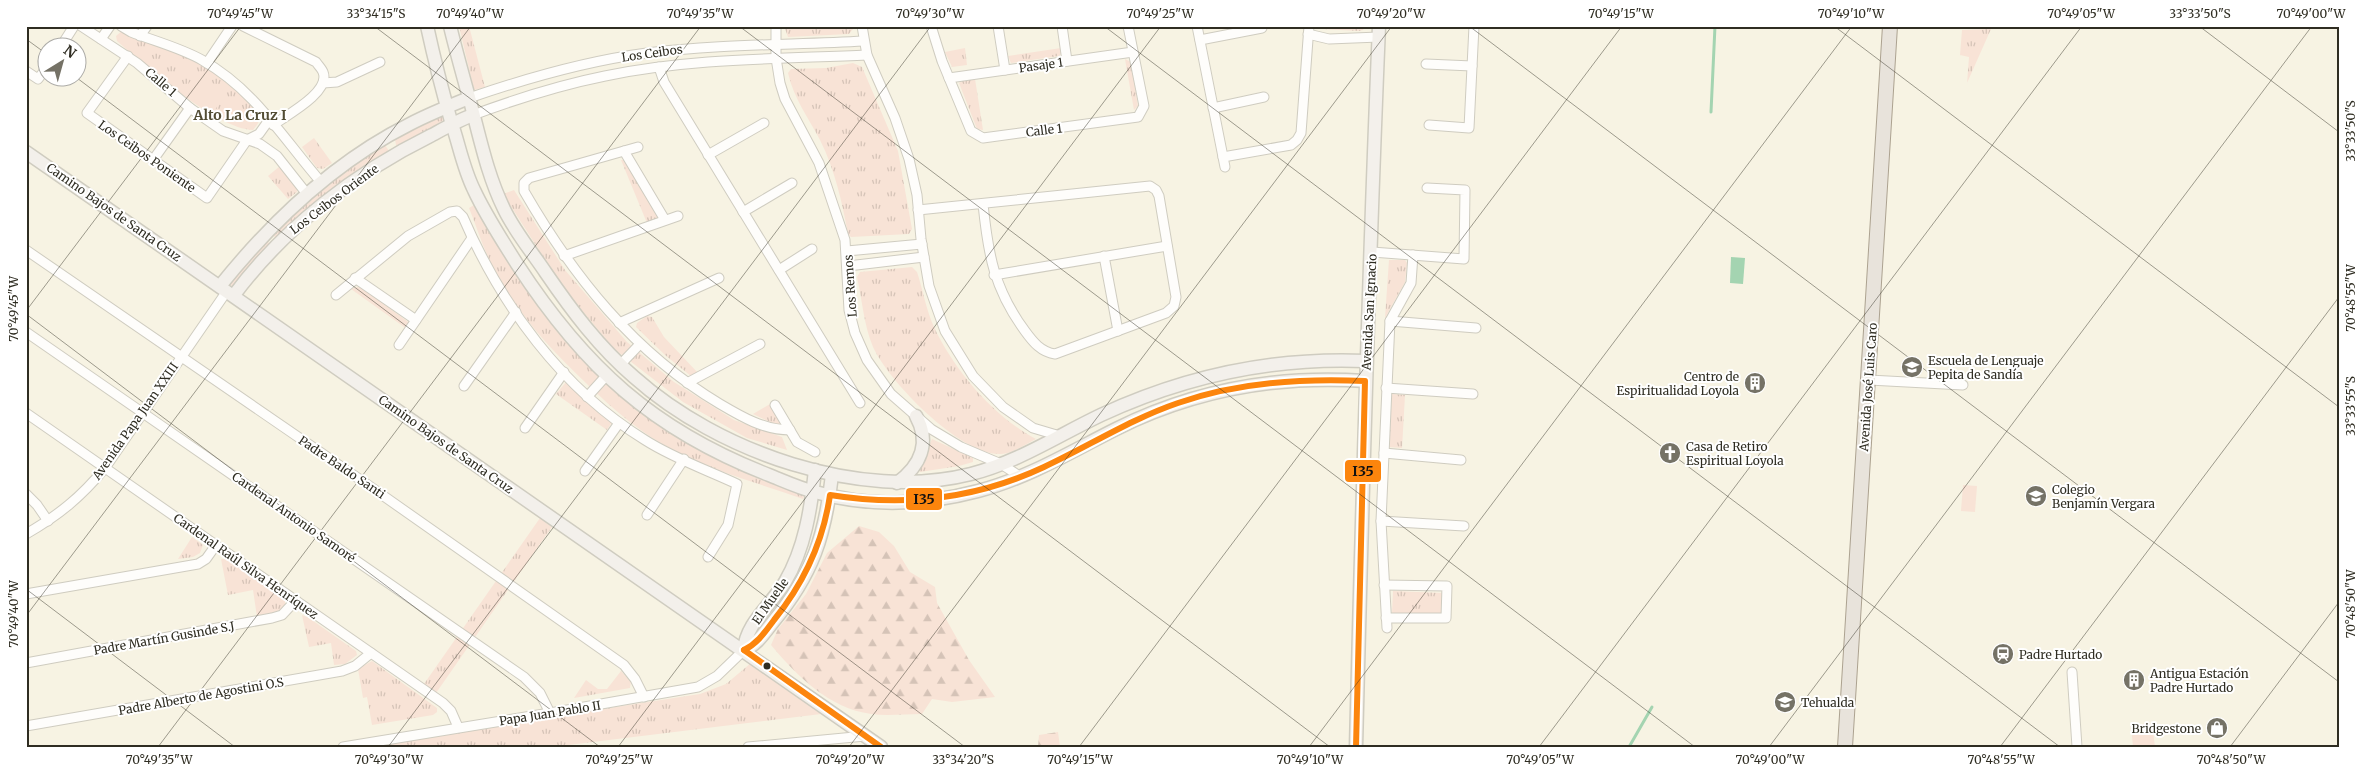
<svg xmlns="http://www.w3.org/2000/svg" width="2365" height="773" font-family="Merriweather,serif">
  <defs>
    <pattern id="grass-tufts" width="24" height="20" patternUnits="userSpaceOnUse" patternTransform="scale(1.25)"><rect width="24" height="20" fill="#f8e3d6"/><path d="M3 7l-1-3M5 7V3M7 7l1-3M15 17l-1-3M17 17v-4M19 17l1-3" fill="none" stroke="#d5c3b7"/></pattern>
    <pattern id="forest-firs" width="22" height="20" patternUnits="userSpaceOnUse" patternTransform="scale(1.25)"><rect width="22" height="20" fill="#f8e3d6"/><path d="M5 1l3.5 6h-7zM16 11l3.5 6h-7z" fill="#d5c3b7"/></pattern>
  </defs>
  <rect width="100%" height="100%" fill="#f7f3e3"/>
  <!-- grass -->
  <g fill="url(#grass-tufts)">
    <polygon points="459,26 469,26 485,87 474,90"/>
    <polygon points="784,26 853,26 853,29 849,34 788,37"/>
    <polygon points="1320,26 1365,26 1363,30 1359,31 1322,29"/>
    <polygon points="1991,29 1967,83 1967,84 1969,57 1960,55 1962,30"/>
    <path d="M123,30C144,44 169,48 191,59C208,67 255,98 259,116C260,122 257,125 253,130C217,129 145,66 117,41L116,36Z"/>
    <polygon points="965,48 967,65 952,67 945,52"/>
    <polygon points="1061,48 1061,53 1059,56 1011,63 1008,56"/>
    <polygon points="1125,59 1131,62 1138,106 1134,110"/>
    <path d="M853,63L862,67L898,151L912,229L909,234L851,237L848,234C842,202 835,170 820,140C808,117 794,99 788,73L791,69L826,68Z"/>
    <polygon points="975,79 983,130 977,129 959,83 963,80"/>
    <polygon points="443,114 448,121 399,148 396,145 395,139"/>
    <polygon points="314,138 332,163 323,169 317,168 302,147"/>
    <path d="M385,145L389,151L388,154L276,238L273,235V232C301,206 349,157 385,145Z"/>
    <polygon points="621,160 625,160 658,216 655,220 647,223"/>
    <polygon points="280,166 297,186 297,192 288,199 268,176"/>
    <polygon points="514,190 565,270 627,342 674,382 734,420 782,437 787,450 747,438 683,402 613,348 562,286 503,194"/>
    <path d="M474,205L546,317L600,375L652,420L734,468L805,492L803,499C761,484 715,472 675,451C642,434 615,411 588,385C549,348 519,316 493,267C483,249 477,227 469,208Z"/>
    <polygon points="266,241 271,244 234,288 229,284"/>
    <polygon points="1389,260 1405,260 1407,263 1405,282 1385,318"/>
    <path d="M912,267L917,272C923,290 926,310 934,327C954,370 994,417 1036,439C1026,444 1012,454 1001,454C961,456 889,382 873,347C864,326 862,299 857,277L860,272Z"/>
    <polygon points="357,287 362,288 411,324 407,329 351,289"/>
    <polygon points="647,316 652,317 664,337 699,374 692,377 665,355 636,327 637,323"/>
    <polygon points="566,382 612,422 607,430 556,394"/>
    <polygon points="1392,394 1405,395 1402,448 1389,447"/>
    <polygon points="770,404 782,426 780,427 753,414"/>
    <polygon points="932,439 973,458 973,462 959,466 920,472 919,468"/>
    <polygon points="540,518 552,527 436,693 424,684"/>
    <polygon points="192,537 203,545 200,553 193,557 178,559"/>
    <polygon points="221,559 227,559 285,601 285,606 279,611 257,617 253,590 228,595"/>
    <polygon points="1393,591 1443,593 1442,616 1392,614"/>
    <polygon points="302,615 309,618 356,651 357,655 345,664 334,665 331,643 309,647"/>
    <polygon points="372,661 437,708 437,712 433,715 372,725 367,697 363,698 358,669"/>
    <polygon points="751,663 821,714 552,747 373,747 466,730 700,694 726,684"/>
    <polygon points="621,671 631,681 630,688 574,698 586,680 598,689 607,689"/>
  </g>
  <!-- forest -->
  <g fill="url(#forest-firs)">
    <path d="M859,526L879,532L894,546L910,572L935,587L937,603L969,660L995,697L952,702L932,699L922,714C905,714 887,716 871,714C829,708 798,677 771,645L778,629L806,594L827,553Z"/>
    <polygon points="1058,732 1060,747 1038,747 1039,735"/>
  </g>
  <!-- garden -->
  <g fill="#f8e3d6">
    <polygon points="197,72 227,93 214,111 184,90"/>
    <polygon points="1963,485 1977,486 1975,512 1961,511"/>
    <polygon points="2152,723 2155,747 2133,747 2131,725"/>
  </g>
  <!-- water -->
  <polygon fill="#a4d4b1" points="1731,257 1745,258 1743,284 1730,283"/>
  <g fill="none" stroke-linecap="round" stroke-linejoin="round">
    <!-- stream -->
    <g stroke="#a4d4b1" stroke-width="3">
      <polyline points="1711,112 1715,26"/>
      <polyline points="1629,747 1652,707"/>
    </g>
    <!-- street casing -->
    <g stroke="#cfccc0" stroke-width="11">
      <g id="street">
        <polyline points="81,26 137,63 190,108 223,131 260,144 277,156 307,194"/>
        <path d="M121,26L131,32C154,41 181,48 202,60C255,90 282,137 321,182"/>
        <path d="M243,26L316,62C318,65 322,69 323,72C331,92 287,115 273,125"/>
        <polyline points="776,26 776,58 780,83 785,99 819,163 845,240 849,310 855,333 867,360 891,394 931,429 961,447 1001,464 1021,477"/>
        <polyline points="862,26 867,55 895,118 909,159 917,195 921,239 929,286 945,331 973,376 1003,407 1033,428 1060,436"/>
        <polyline points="931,26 942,61 971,131 983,138 1138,117 1144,106 1128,26"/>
        <polyline points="998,26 1005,70"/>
        <polyline points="1062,26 1067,61"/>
        <polyline points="1197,26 1225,167"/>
        <polyline points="1308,34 1329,39 1379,37"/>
        <polyline points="140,36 147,26"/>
        <polyline points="101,39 110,26"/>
        <polyline points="1200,40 1262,28"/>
        <polyline points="60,48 74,26"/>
        <polyline points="128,56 87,113 207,198 247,140 259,134 269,120"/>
        <polyline points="207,63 232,26"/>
        <polyline points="1426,64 1472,66"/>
        <polyline points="659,67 664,82 860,403"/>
        <polyline points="26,71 38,79 48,66"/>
        <polyline points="949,78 1133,52"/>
        <polyline points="323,83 337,82 380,62"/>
        <path d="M469,98C527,78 586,61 647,53C719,44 792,45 864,41"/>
        <polyline points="1213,108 1264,97"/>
        <path d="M473,115C516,99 560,85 605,76C691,58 779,59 867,55"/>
        <polyline points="1429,125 1469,128 1474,26"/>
        <path d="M638,147L529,178L524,183V191C573,276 634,353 720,404C742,417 764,430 790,430"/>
        <polyline points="624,151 665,220"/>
        <polyline points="708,155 764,123"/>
        <polyline points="1223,157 1291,145 1297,140 1301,133 1309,26"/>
        <polyline points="153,160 190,108"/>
        <path d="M918,210L1150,186L1156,190L1159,196L1176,297L1174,306L1166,313L1055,354C1041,352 1033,342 1025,331C994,289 988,254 983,204"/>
        <polyline points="743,212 792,183"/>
        <polyline points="26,250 368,485 624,665 635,679 644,697"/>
        <polyline points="847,251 922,244"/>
        <polyline points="1372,252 1464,259 1465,190 1427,188"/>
        <polyline points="564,256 678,216"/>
        <polyline points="1104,256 1118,331"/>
        <polyline points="848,266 924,257"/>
        <polyline points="779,270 812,249"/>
        <polyline points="994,275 1167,246"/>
        <polyline points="355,278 416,320"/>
        <path d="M336,295L408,236L450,212L457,211L463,217C501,305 562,389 645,440C673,458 707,470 737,484L728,525L708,557"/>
        <polyline points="1390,321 1476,328"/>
        <polyline points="619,323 719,278"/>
        <polyline points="26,332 524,677 540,693 550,713"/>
        <polyline points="399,345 472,238"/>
        <polyline points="620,365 640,344"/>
        <polyline points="1869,380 1963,385"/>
        <polyline points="687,383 760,344"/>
        <polyline points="464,386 516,312"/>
        <polyline points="1386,388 1473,394"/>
        <polyline points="587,397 606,376"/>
        <polyline points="775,405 797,442 815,452"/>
        <polyline points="26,413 443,703 451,711 458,727"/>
        <polyline points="525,428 564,372"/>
        <polyline points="1384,453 1461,460"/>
        <polyline points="585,471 619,423"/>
        <polyline points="26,494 37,505 48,521"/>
        <polyline points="647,515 684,459"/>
        <polyline points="1381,521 1464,526"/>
        <path d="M26,534C59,515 81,497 105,468L227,291"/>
        <polyline points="1384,585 1447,586 1446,618 1386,618"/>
        <polyline points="26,594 198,564 206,559 216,545"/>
        <polyline points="1387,628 1381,521 1390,321 1411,283 1413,255"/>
        <polyline points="26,663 272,618 282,615 296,600"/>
        <polyline points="2072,672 2077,747"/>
        <polyline points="26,726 342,671 355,666 371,653"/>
        <polyline points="343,747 550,713 698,687 717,676 744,650"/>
        <polyline points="748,747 865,736"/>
      </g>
    </g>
    <!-- secondary casing -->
    <g stroke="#cfccc0" stroke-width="15">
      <g id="secondary">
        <path d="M427,26C434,58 442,90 451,121C459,144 463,168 474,190C486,216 502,240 517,264C584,367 653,430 769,475C784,481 799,488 815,492C868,507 925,505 978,491C1028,478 1070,452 1116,429C1194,390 1278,375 1365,381"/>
        <path d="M450,26C456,51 463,76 470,101C480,138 487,174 504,209C515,232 532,252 546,273C572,311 599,347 634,377C718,452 860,502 971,474C1018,462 1057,436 1101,415C1185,376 1273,357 1366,361"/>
        <polyline points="26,152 881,747"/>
        <path d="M220,286C273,220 334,162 410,124C429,114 449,106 469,98"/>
        <path d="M234,295C285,227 355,173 432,135C445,128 459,120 473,115"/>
        <path d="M897,483C920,466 931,443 916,416"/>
        <path d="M744,650C757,645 764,633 773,622C813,574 825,536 832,475"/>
        <path d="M744,650C746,623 771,605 785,582C805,548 811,508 815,470"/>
        <path d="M1356,747C1362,506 1369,266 1379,26"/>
      </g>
    </g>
    <!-- primary casing -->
    <g stroke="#aca290" stroke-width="16">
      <polyline id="primary" points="1845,747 1890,26"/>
    </g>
    <!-- street -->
    <use href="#street" stroke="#fefdfb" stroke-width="9"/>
    <!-- secondary -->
    <use href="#secondary" stroke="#f3f0eb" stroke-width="12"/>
    <!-- primary -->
    <use href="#primary" stroke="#e8e3db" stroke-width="14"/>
    <!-- bus-1 casing -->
    <g stroke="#fff" stroke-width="10">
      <g id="bus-1">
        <path d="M744,650C758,643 765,632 774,620C804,583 823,543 830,495C904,507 976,499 1044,467C1089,446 1131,419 1178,403C1238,382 1301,378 1365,381L1356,747"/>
        <polyline points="744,650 881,747"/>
      </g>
    </g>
    <!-- bus-1 -->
    <use href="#bus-1" stroke="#fc850d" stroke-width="6"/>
  </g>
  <!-- ticks -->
  <path fill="none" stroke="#2f2d22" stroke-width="1" stroke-opacity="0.45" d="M374,26L1330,747M739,26L1695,747M1104,26L2060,747M1469,26L2339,682M1834,26L2339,407M2199,26L2339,132M26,39L48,55M77,78L965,747M26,311L241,26M26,314L600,747M26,589L235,747M26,616L471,26M158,747L701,26M388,747L931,26M618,747L1161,26M849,747L1392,26M1079,747L1622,26M1309,747L1852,26M1539,747L2082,26M1769,747L2312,26M2000,747L2339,297M2230,747L2339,602"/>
  <!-- icons -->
  <defs>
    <g id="school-disc" transform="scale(1.125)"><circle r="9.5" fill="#757266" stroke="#fff"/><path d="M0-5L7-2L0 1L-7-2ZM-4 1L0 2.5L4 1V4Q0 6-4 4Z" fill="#fff"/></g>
    <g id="building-disc" transform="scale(1.125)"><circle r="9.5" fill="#757266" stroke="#fff"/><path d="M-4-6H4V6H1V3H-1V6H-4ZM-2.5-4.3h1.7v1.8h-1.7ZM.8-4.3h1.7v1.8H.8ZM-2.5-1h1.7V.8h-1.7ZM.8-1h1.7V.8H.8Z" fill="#fff"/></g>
    <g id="church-disc" transform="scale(1.125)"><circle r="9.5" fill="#757266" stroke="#fff"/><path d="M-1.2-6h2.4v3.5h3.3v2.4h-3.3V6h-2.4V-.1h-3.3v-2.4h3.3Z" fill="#fff"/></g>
    <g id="station-disc" transform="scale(1.125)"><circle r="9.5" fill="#757266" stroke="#fff"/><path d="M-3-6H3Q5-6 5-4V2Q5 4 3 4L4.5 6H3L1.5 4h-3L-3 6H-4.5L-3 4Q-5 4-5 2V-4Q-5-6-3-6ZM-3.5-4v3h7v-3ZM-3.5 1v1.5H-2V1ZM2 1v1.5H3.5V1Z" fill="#fff"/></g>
    <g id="shop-disc" transform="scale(1.125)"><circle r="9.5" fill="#757266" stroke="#fff"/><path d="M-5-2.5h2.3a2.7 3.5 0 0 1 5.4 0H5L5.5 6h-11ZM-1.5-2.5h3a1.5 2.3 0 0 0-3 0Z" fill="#fff"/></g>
  </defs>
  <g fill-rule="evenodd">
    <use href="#school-disc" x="1912" y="367"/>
    <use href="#building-disc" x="1755" y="383"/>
    <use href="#church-disc" x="1670" y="453"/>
    <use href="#school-disc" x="2036" y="496"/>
    <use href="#station-disc" x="2003" y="654"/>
    <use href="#building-disc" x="2134" y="680"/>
    <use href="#school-disc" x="1785" y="702"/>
    <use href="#shop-disc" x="2217" y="728"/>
  </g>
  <!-- markers -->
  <circle fill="#2f2d22" stroke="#fff" stroke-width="2" cx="767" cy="666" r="4.5"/>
  <g text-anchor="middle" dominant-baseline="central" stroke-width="4" stroke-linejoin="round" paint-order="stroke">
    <!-- street labels -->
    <g font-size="12" fill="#2f2d22" stroke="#fff">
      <text transform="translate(652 53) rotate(-8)">Los Ceibos</text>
      <text transform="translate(1041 65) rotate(-8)">Pasaje 1</text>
      <text transform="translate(161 82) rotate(41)">Calle 1</text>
      <text transform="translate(1044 130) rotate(-7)">Calle 1</text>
      <text transform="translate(147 156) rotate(35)">Los Ceibos Poniente</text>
      <text transform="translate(334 199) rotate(-37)">Los Ceibos Oriente</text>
      <text transform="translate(114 212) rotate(35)">Camino Bajos de Santa Cruz</text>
      <text transform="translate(850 286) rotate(-94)">Los Remos</text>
      <text transform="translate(1369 312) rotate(-87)">Avenida San Ignacio</text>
      <text transform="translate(1868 387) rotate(-86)">Avenida José Luis Caro</text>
      <text transform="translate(135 421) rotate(-55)">Avenida Papa Juan XXIII</text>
      <text transform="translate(446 444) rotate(35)">Camino Bajos de Santa Cruz</text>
      <text transform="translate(342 467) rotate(34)">Padre Baldo Santi</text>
      <text transform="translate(294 517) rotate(35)">Cardenal Antonio Samoré</text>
      <text transform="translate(246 566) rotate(35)">Cardenal Raúl Silva Henríquez</text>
      <text transform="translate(770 601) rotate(-55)">El Muelle</text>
      <text transform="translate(164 638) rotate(-10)">Padre Martín Gusinde S.J</text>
      <text transform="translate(201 696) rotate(-10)">Padre Alberto de Agostini O.S</text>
      <text transform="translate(550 713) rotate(-9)">Papa Juan Pablo II</text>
    </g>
    <!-- poi labels -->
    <g font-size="12" fill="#2f2d22" stroke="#fff" text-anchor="start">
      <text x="1928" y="360">Escuela de Lenguaje<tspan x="1928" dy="14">Pepita de Sandía</tspan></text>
      <text x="1739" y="376" text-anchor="end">Centro de<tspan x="1739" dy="14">Espiritualidad Loyola</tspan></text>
      <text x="1686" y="446">Casa de Retiro<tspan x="1686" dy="14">Espiritual Loyola</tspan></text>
      <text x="2052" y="489">Colegio<tspan x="2052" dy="14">Benjamín Vergara</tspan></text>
      <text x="2019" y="654">Padre Hurtado</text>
      <text x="2150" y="673">Antigua Estación<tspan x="2150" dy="14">Padre Hurtado</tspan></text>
      <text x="1801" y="702">Tehualda</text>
      <text x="2201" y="728" text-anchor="end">Bridgestone</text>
    </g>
    <!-- neighbourhood labels -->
    <g font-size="14" font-weight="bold" fill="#524c34" stroke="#fff">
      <text x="240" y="115">Alto La Cruz I</text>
    </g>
  </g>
  <g stroke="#fff" stroke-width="2">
    <rect x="1344" y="459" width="38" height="24" rx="5" fill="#fc850d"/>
    <rect x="905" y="487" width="38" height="24" rx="5" fill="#fc850d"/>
  </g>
  <g font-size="14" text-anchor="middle" font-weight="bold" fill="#111">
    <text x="1363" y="476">I35</text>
    <text x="924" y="504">I35</text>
  </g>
  <!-- border -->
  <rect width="2365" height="773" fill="none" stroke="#ffffff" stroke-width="55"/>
  <!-- north arrow -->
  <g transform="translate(62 62) rotate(37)"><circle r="24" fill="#ffffff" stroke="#acaba7"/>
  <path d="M0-4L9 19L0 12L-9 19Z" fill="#757266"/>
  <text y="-8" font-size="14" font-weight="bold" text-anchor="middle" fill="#2f2d22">N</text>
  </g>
  <rect x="28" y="28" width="2310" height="718" fill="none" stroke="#2f2d22" stroke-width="2"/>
  <g font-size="12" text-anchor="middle" fill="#2f2d22">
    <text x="240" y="18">70°49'45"W</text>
    <text x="376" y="18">33°34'15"S</text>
    <text x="470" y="18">70°49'40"W</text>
    <text x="700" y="18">70°49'35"W</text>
    <text x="930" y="18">70°49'30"W</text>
    <text x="1160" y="18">70°49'25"W</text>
    <text x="1391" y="18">70°49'20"W</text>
    <text x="1621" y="18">70°49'15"W</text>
    <text x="1851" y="18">70°49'10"W</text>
    <text x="2081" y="18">70°49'05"W</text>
    <text x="2200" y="18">33°33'50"S</text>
    <text x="2311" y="18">70°49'00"W</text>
    <text transform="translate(2351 131) rotate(-90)" y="4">33°33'50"S</text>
    <text transform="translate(2351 298) rotate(-90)" y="4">70°48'55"W</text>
    <text transform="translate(14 309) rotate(-90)" y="4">70°49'45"W</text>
    <text transform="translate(2351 406) rotate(-90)" y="4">33°33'55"S</text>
    <text transform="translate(2351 604) rotate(-90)" y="4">70°48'50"W</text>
    <text transform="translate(14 614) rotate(-90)" y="4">70°49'40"W</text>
    <text x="159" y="764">70°49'35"W</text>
    <text x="389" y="764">70°49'30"W</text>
    <text x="619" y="764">70°49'25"W</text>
    <text x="850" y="764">70°49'20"W</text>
    <text x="963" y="764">33°34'20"S</text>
    <text x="1080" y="764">70°49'15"W</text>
    <text x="1310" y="764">70°49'10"W</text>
    <text x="1540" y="764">70°49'05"W</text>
    <text x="1770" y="764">70°49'00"W</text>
    <text x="2001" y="764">70°48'55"W</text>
    <text x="2231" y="764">70°48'50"W</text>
  </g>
</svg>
